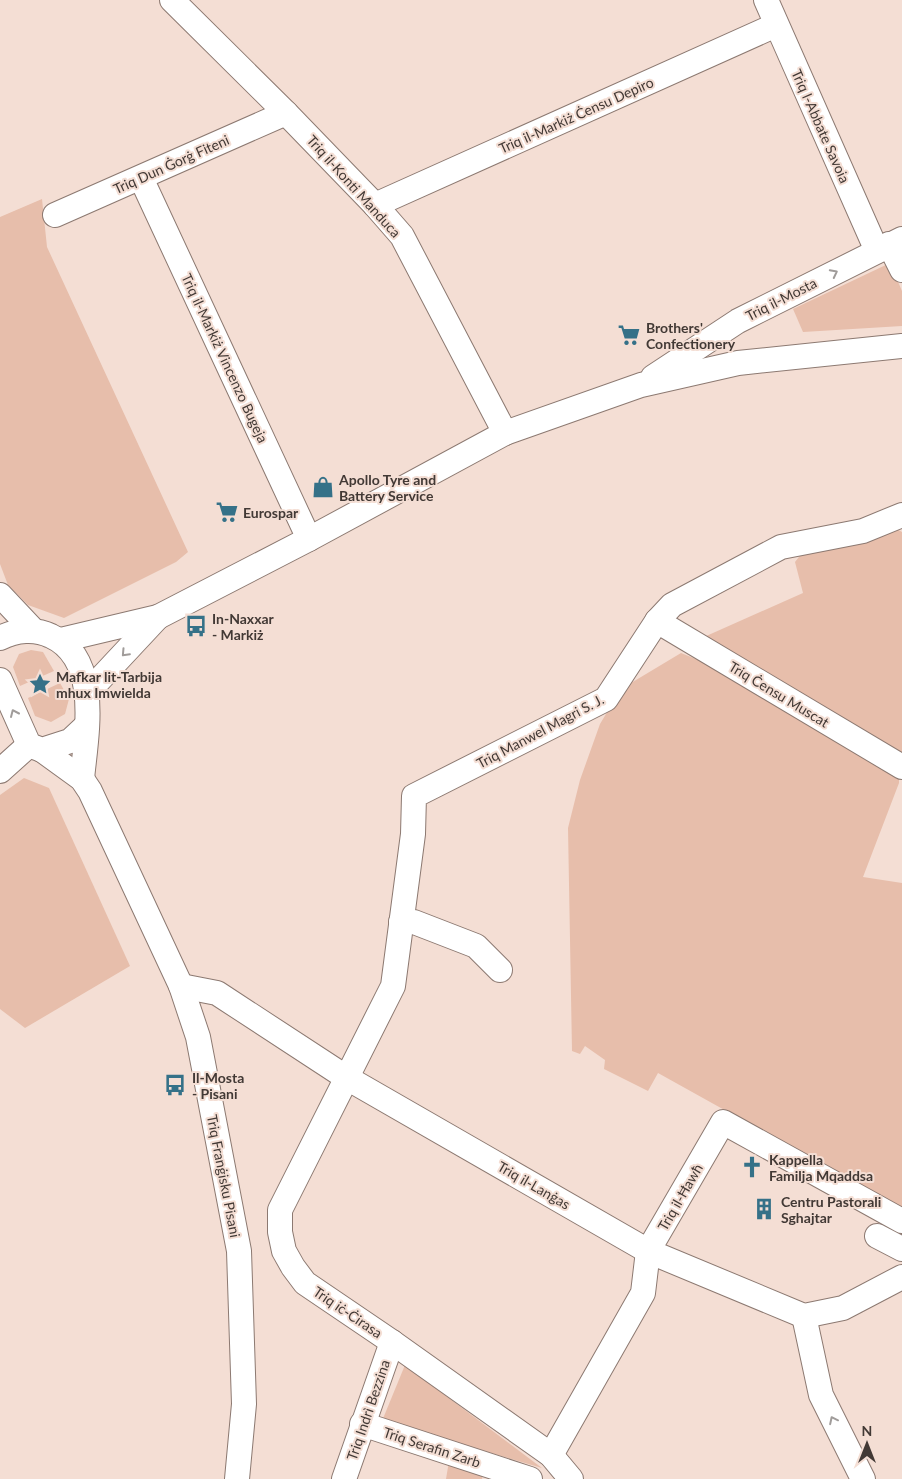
<svg xmlns="http://www.w3.org/2000/svg" width="902" height="1479" font-family="Lato,sans-serif">
  <rect width="100%" height="100%" fill="#f4ded4"/>
  <!-- green -->
  <g fill="#e7beab">
    <polygon points="42,199 47,247 188,552 176,562 64,618 28,605 8,585 0,564 0,217"/>
    <polygon points="890,263 902,291 902,326 803,332 793,309"/>
    <polygon points="893,527 902,532 902,753 704,637 803,593 795,562 806,548"/>
    <polygon points="31,650 43,652 54,671 20,686 13,667 19,654"/>
    <polygon points="681,653 723,670 899,775 899,783 863,877 902,883 902,1209 658,1073 648,1091 604,1069 605,1060 585,1046 580,1054 572,1051 568,828 580,780 600,724 621,689"/>
    <polygon points="60,683 69,699 65,714 51,722 35,716 28,698"/>
    <polygon points="24,778 49,788 130,966 25,1028 0,1009 0,795"/>
    <polygon points="405,1365 542,1468 382,1421"/>
    <polygon points="449,1461 483,1473 482,1479 446,1479"/>
  </g>
  <g fill="none" stroke-linecap="round" stroke-linejoin="round">
    <!-- minor casing -->
    <g stroke="#8c7971" stroke-width="26">
      <g id="minor">
        <polyline points="172,0 286,113 375,205 402,236 505,433"/>
        <polyline points="766,0 877,251"/>
        <polyline points="141,178 309,539"/>
        <polyline points="375,205 776,25"/>
        <polyline points="55,215 286,113"/>
        <polyline points="889,244 902,270"/>
        <polyline points="653,377 738,321 902,239"/>
        <polyline points="0,595 33,630"/>
        <polyline points="657,621 902,767"/>
        <path d="M0,638C16,630 35,628 51,636C102,659 86,736 82,779"/>
        <polyline points="61,640 158,617 309,539 505,433 641,385 738,363 902,346"/>
        <polyline points="0,680 29,745 42,750 70,741 86,726"/>
        <polyline points="87,693 158,617"/>
        <polyline points="42,750 82,779 90,791 181,986 198,1037 239,1251 244,1404 237,1479"/>
        <polyline points="0,771 29,745"/>
        <polyline points="401,922 414,922 476,946 500,970"/>
        <polyline points="181,986 217,993 347,1078 648,1251 804,1316 843,1308 902,1277"/>
        <polyline points="877,1236 902,1249"/>
        <polyline points="804,1316 821,1395 863,1479"/>
        <polyline points="362,1424 530,1479"/>
        <polyline points="551,1455 643,1293 648,1251 723,1122 902,1221"/>
        <polyline points="344,1479 392,1342"/>
        <polyline points="571,1479 551,1455 392,1342 305,1283 293,1267 284,1251 280,1232 280,1210 393,986 413,834 414,796 606,699 657,621 672,605 781,547 863,531 902,515"/>
      </g>
    </g>
    <!-- minor -->
    <use href="#minor" stroke="#fff" stroke-width="24"/>
  </g>
  <!-- one-way arrows -->
  <defs><path id="oneway-chevron" d="M-2-3.5L2.5 0L-2 3.5" fill="none" stroke-width="1.6" stroke-linecap="round" stroke-linejoin="round" transform="scale(1.25)"/></defs>
  <g stroke="#a09c9a">
    <use href="#oneway-chevron" transform="translate(834 273) rotate(-27)"/>
    <use href="#oneway-chevron" transform="translate(125 653) rotate(133)"/>
    <use href="#oneway-chevron" transform="translate(14 713) rotate(-114)"/>
    <use href="#oneway-chevron" transform="translate(833 1420) rotate(-116)"/>
  </g>
  <!-- icons -->
  <defs>
    <g id="supermarket-bare" transform="scale(1.725)"><path d="M-6-5.5h2.5l.6 2H6L4.5 2H-2.5L-4.4-4H-6ZM-1.5 3.2a1.3 1.3 0 1 0 .1 0ZM3 3.2a1.3 1.3 0 1 0 .1 0Z" fill="#357188" stroke="#f4ded4" stroke-width="2.5" paint-order="stroke"/></g>
    <g id="shop-bare" transform="scale(1.725)"><path d="M-5-2.5h2.3a2.7 3.5 0 0 1 5.4 0H5L5.5 6h-11ZM-1.5-2.5h3a1.5 2.3 0 0 0-3 0Z" fill="#357188" stroke="#f4ded4" stroke-width="2.5" paint-order="stroke"/></g>
    <g id="bus-bare" transform="scale(1.725)"><path d="M-5-6H5V4H4V6H2V4H-2V6H-4V4H-5ZM-3.5-4V0h7V-4ZM-3.5 1.2v1.5H-2V1.2ZM2 1.2v1.5H3.5V1.2Z" fill="#357188" stroke="#f4ded4" stroke-width="2.5" paint-order="stroke"/></g>
    <g id="sight-bare" transform="scale(1.725)"><path d="M0-6L1.8-2.2L6-1.7L2.9 1.2L3.7 5.4L0 3.3L-3.7 5.4L-2.9 1.2L-6-1.7L-1.8-2.2Z" fill="#357188" stroke="#f4ded4" stroke-width="2.5" paint-order="stroke"/></g>
    <g id="church-bare" transform="scale(1.725)"><path d="M-1.2-6h2.4v3.5h3.3v2.4h-3.3V6h-2.4V-.1h-3.3v-2.4h3.3Z" fill="#357188" stroke="#f4ded4" stroke-width="2.5" paint-order="stroke"/></g>
    <g id="building-bare" transform="scale(1.725)"><path d="M-4-6H4V6H1V3H-1V6H-4ZM-2.5-4.3h1.7v1.8h-1.7ZM.8-4.3h1.7v1.8H.8ZM-2.5-1h1.7V.8h-1.7ZM.8-1h1.7V.8H.8Z" fill="#357188" stroke="#f4ded4" stroke-width="2.5" paint-order="stroke"/></g>
  </defs>
  <g fill-rule="evenodd">
    <use href="#supermarket-bare" x="629" y="335"/>
    <use href="#shop-bare" x="323" y="487"/>
    <use href="#supermarket-bare" x="227" y="512"/>
    <use href="#bus-bare" x="196" y="626"/>
    <use href="#sight-bare" x="40" y="684"/>
    <use href="#bus-bare" x="175" y="1085"/>
    <use href="#church-bare" x="752" y="1167"/>
    <use href="#building-bare" x="764" y="1209"/>
  </g>
  <g text-anchor="middle" dominant-baseline="central" stroke-width="4" stroke-linejoin="round" paint-order="stroke">
    <!-- street labels -->
    <g font-size="14" fill="#423935" stroke="#f4ded4">
      <text transform="translate(576 115) rotate(-24)">Triq il-Markiż Ċensu Depiro</text>
      <text transform="translate(821 126) rotate(66)">Triq l-Abbate Savoia</text>
      <text transform="translate(171 164) rotate(-24)">Triq Dun Ġorġ Fiteni</text>
      <text transform="translate(354 186) rotate(48)">Triq il-Konti Manduca</text>
      <text transform="translate(781 299) rotate(-27)">Triq il-Mosta</text>
      <text transform="translate(225 358) rotate(65)">Triq il-Markiż Vincenzo Bugeja</text>
      <text transform="translate(779 694) rotate(31)">Triq Ċensu Muscat</text>
      <text transform="translate(540 731) rotate(-28)">Triq Manwel Magri S. J.</text>
      <text transform="translate(224 1176) rotate(79)">Triq Franġisku Pisani</text>
      <text transform="translate(534 1185) rotate(30)">Triq il-Lanġas</text>
      <text transform="translate(680 1197) rotate(-60)">Triq il-Ħawħ</text>
      <text transform="translate(348 1312) rotate(34)">Triq iċ-Ċirasa</text>
      <text transform="translate(368 1410) rotate(-71)">Triq Indrì Bezzina</text>
      <text transform="translate(432 1447) rotate(18)">Triq Serafin Zarb</text>
    </g>
    <!-- poi labels -->
    <g font-size="14" font-weight="bold" fill="#423935" stroke="#f4ded4" text-anchor="start">
      <text x="646" y="327">Brothers'<tspan x="646" dy="16">Confectionery</tspan></text>
      <text x="339" y="479">Apollo Tyre and<tspan x="339" dy="16">Battery Service</tspan></text>
      <text x="243" y="512">Eurospar</text>
      <text x="212" y="618">In-Naxxar<tspan x="212" dy="16">- Markiż</tspan></text>
      <text x="56" y="676">Mafkar lit-Tarbija<tspan x="56" dy="16">mhux Imwielda</tspan></text>
      <text x="192" y="1077">Il-Mosta<tspan x="192" dy="16">- Pisani</tspan></text>
      <text x="769" y="1159">Kappella<tspan x="769" dy="16">Familja Mqaddsa</tspan></text>
      <text x="781" y="1201">Centru Pastorali<tspan x="781" dy="16">Sghajtar</tspan></text>
    </g>
  </g>
  <!-- north arrow -->
  <g transform="translate(867 1444)" stroke="#f4ded4" stroke-width="4" paint-order="stroke">
  <path d="M0-4L9 19L0 12L-9 19Z" fill="#423935"/>
  <text y="-8" font-size="14" font-weight="bold" text-anchor="middle" fill="#423935">N</text>
  </g>
</svg>
